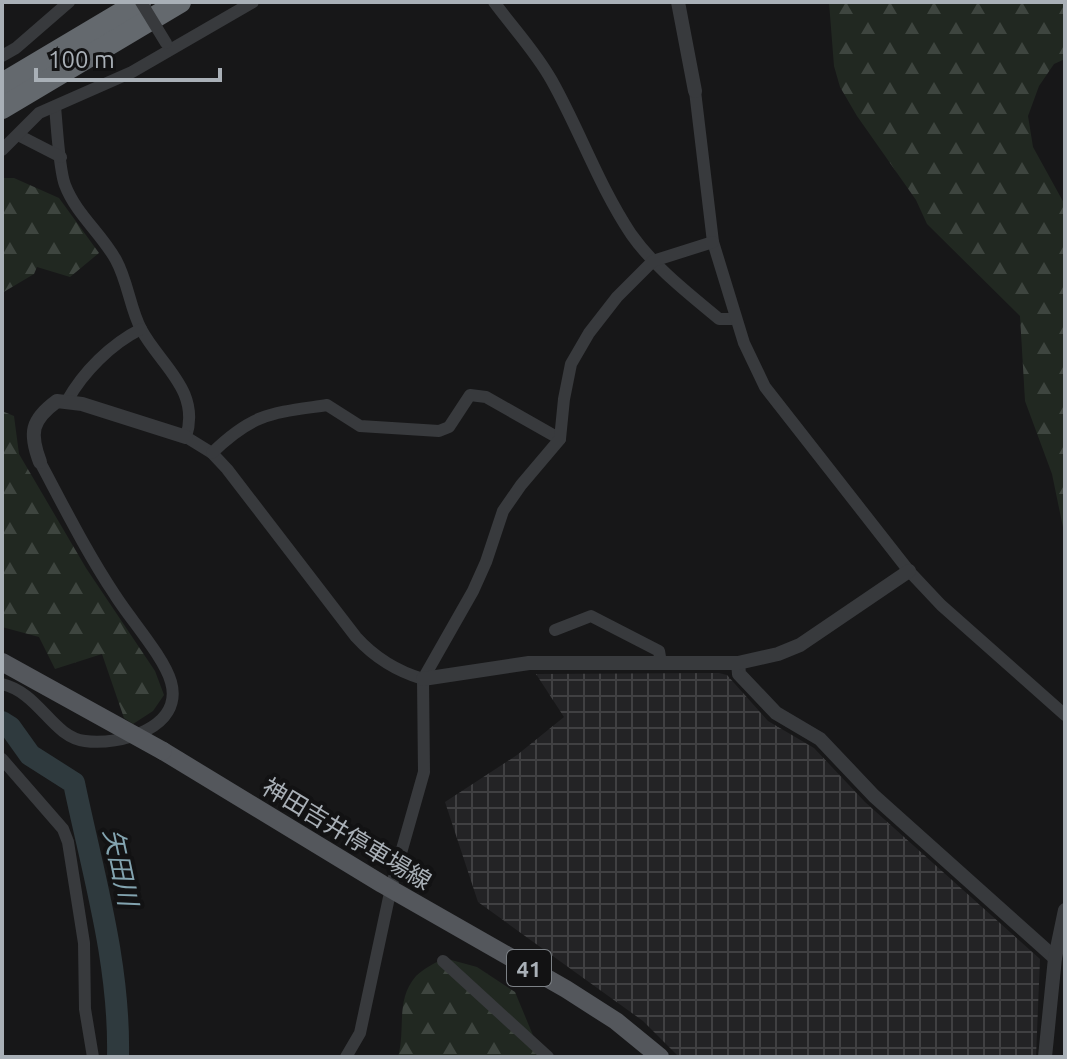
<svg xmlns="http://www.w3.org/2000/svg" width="1067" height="1059" font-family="Ubuntu,'Noto Sans JP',sans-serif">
  <defs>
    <pattern id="industrial-grid" width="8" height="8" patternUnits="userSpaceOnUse" patternTransform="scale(2)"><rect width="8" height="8" fill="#232325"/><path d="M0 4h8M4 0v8" fill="none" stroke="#404042"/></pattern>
    <pattern id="forest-firs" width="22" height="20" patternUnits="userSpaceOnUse" patternTransform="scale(2)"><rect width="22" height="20" fill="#212821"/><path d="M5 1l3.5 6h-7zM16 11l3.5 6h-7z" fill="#3e453f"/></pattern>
  </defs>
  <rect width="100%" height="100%" fill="#171718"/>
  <!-- industrial -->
  <polygon fill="url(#industrial-grid)" points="719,673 727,675 768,721 814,748 865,802 1040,959 1036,1057 679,1057 643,1021 478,902 445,802 517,755 564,717 536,674"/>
  <!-- forest -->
  <g fill="url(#forest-firs)">
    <polygon points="829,2 1065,2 1065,59 1054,64 1039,86 1028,116 1033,147 1065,205 1065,537 1052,474 1025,401 1020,316 927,224 916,200 857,116 840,87 834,66"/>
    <polygon points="2,178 14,178 59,198 99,253 70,277 37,267 34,274 2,293"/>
    <polygon points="2,411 14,416 19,454 86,568 155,671 164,695 153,711 133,724 124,718 102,654 55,669 39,637 2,627"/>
    <path d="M444,958L477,967L515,992L542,1057H398C406,1029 395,1000 416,976C423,969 435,963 444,958Z"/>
  </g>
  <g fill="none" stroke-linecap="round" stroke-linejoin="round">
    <!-- river -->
    <path stroke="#2f3a3e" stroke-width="22" d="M2,722L10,727L30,755L74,783C93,874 120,963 118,1057"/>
    <!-- minor -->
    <g stroke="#383a3d" stroke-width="12">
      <path d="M494,2C514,29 536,52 552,81C580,131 599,186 631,234C655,268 688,293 719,319H735"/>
      <polyline points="2,56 16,48 69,2"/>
      <polyline points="695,91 713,242 744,343 765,387 909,571 941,605 1065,715"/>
      <path d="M55,107C57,126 59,170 65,185C76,214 101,233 116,260C128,282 130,308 141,329C160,365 201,390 186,437L212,453L227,469L356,637C375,658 396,671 423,679"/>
      <polyline points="18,135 61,157"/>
      <polyline points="2,150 39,113 132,72 253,2"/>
      <path d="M67,401C83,372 111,344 141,329"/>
      <path d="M212,453C254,412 273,413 327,405L360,426L439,431L449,427L470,395L486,397L560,439"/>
      <polyline points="555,630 591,616 659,651 661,663"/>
      <path d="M2,684C40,693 52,737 85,741C119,746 184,728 171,682C164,657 130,619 115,595C87,553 64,507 40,462"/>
      <polyline points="2,759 63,829 68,842 84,943 85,1009 93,1057"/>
      <polyline points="443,961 548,1057"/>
      <polyline points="346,1057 360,1033 391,888 424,772 423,679 473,591 486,562 503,511 521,485 560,439 564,399 571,364 589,333 617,297 653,261 713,242"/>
    </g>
    <!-- tertiary -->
    <g stroke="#383a3d" stroke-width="14">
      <polyline points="678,2 695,91"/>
      <path d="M40,462C29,433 31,420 57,401L82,404L186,437"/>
      <polyline points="738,663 739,674 776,713 820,739 874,796 1055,958"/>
      <polyline points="423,679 529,663 738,663 778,654 800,645 909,571"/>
      <polyline points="1045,1057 1055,958 1065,910"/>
    </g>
    <!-- primary -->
    <polyline stroke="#54575c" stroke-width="18" points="163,751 382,884 566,989 616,1021 660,1057"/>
    <!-- motorway -->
    <g stroke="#64696e" stroke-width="22">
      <polyline points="2,84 140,2"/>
      <polyline points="2,108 180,2"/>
    </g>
    <!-- minor-bridge -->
    <polyline stroke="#383a3d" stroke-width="12" points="141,2 166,43"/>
    <!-- primary-bridge -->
    <polyline stroke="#54575c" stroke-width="18" points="2,662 163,751"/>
  </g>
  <g text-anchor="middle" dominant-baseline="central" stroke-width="8" stroke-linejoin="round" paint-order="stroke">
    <!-- shield labels -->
    <rect fill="#121213" stroke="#7c8186" stroke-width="2" x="507" y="950" width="44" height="36" rx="6"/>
    <g font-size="22" font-weight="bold" fill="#a9b0b7">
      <text x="529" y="968">41</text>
    </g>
    <!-- street labels -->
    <g font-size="24" fill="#a9b0b7" stroke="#121213">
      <text transform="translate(347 834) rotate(31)">神田吉井停車場線</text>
    </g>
    <!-- water labels -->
    <g font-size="26" font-style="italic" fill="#83a4b0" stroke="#121213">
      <text transform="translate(121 867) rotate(78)">矢田川</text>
    </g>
  </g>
  <!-- border -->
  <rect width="1067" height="1059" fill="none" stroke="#a9b0b7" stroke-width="8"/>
  <!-- scale -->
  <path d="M36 68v12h184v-12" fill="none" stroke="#a9b0b7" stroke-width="4"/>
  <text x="48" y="68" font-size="24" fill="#a9b0b7" stroke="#121213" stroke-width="6" paint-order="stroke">100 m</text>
</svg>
